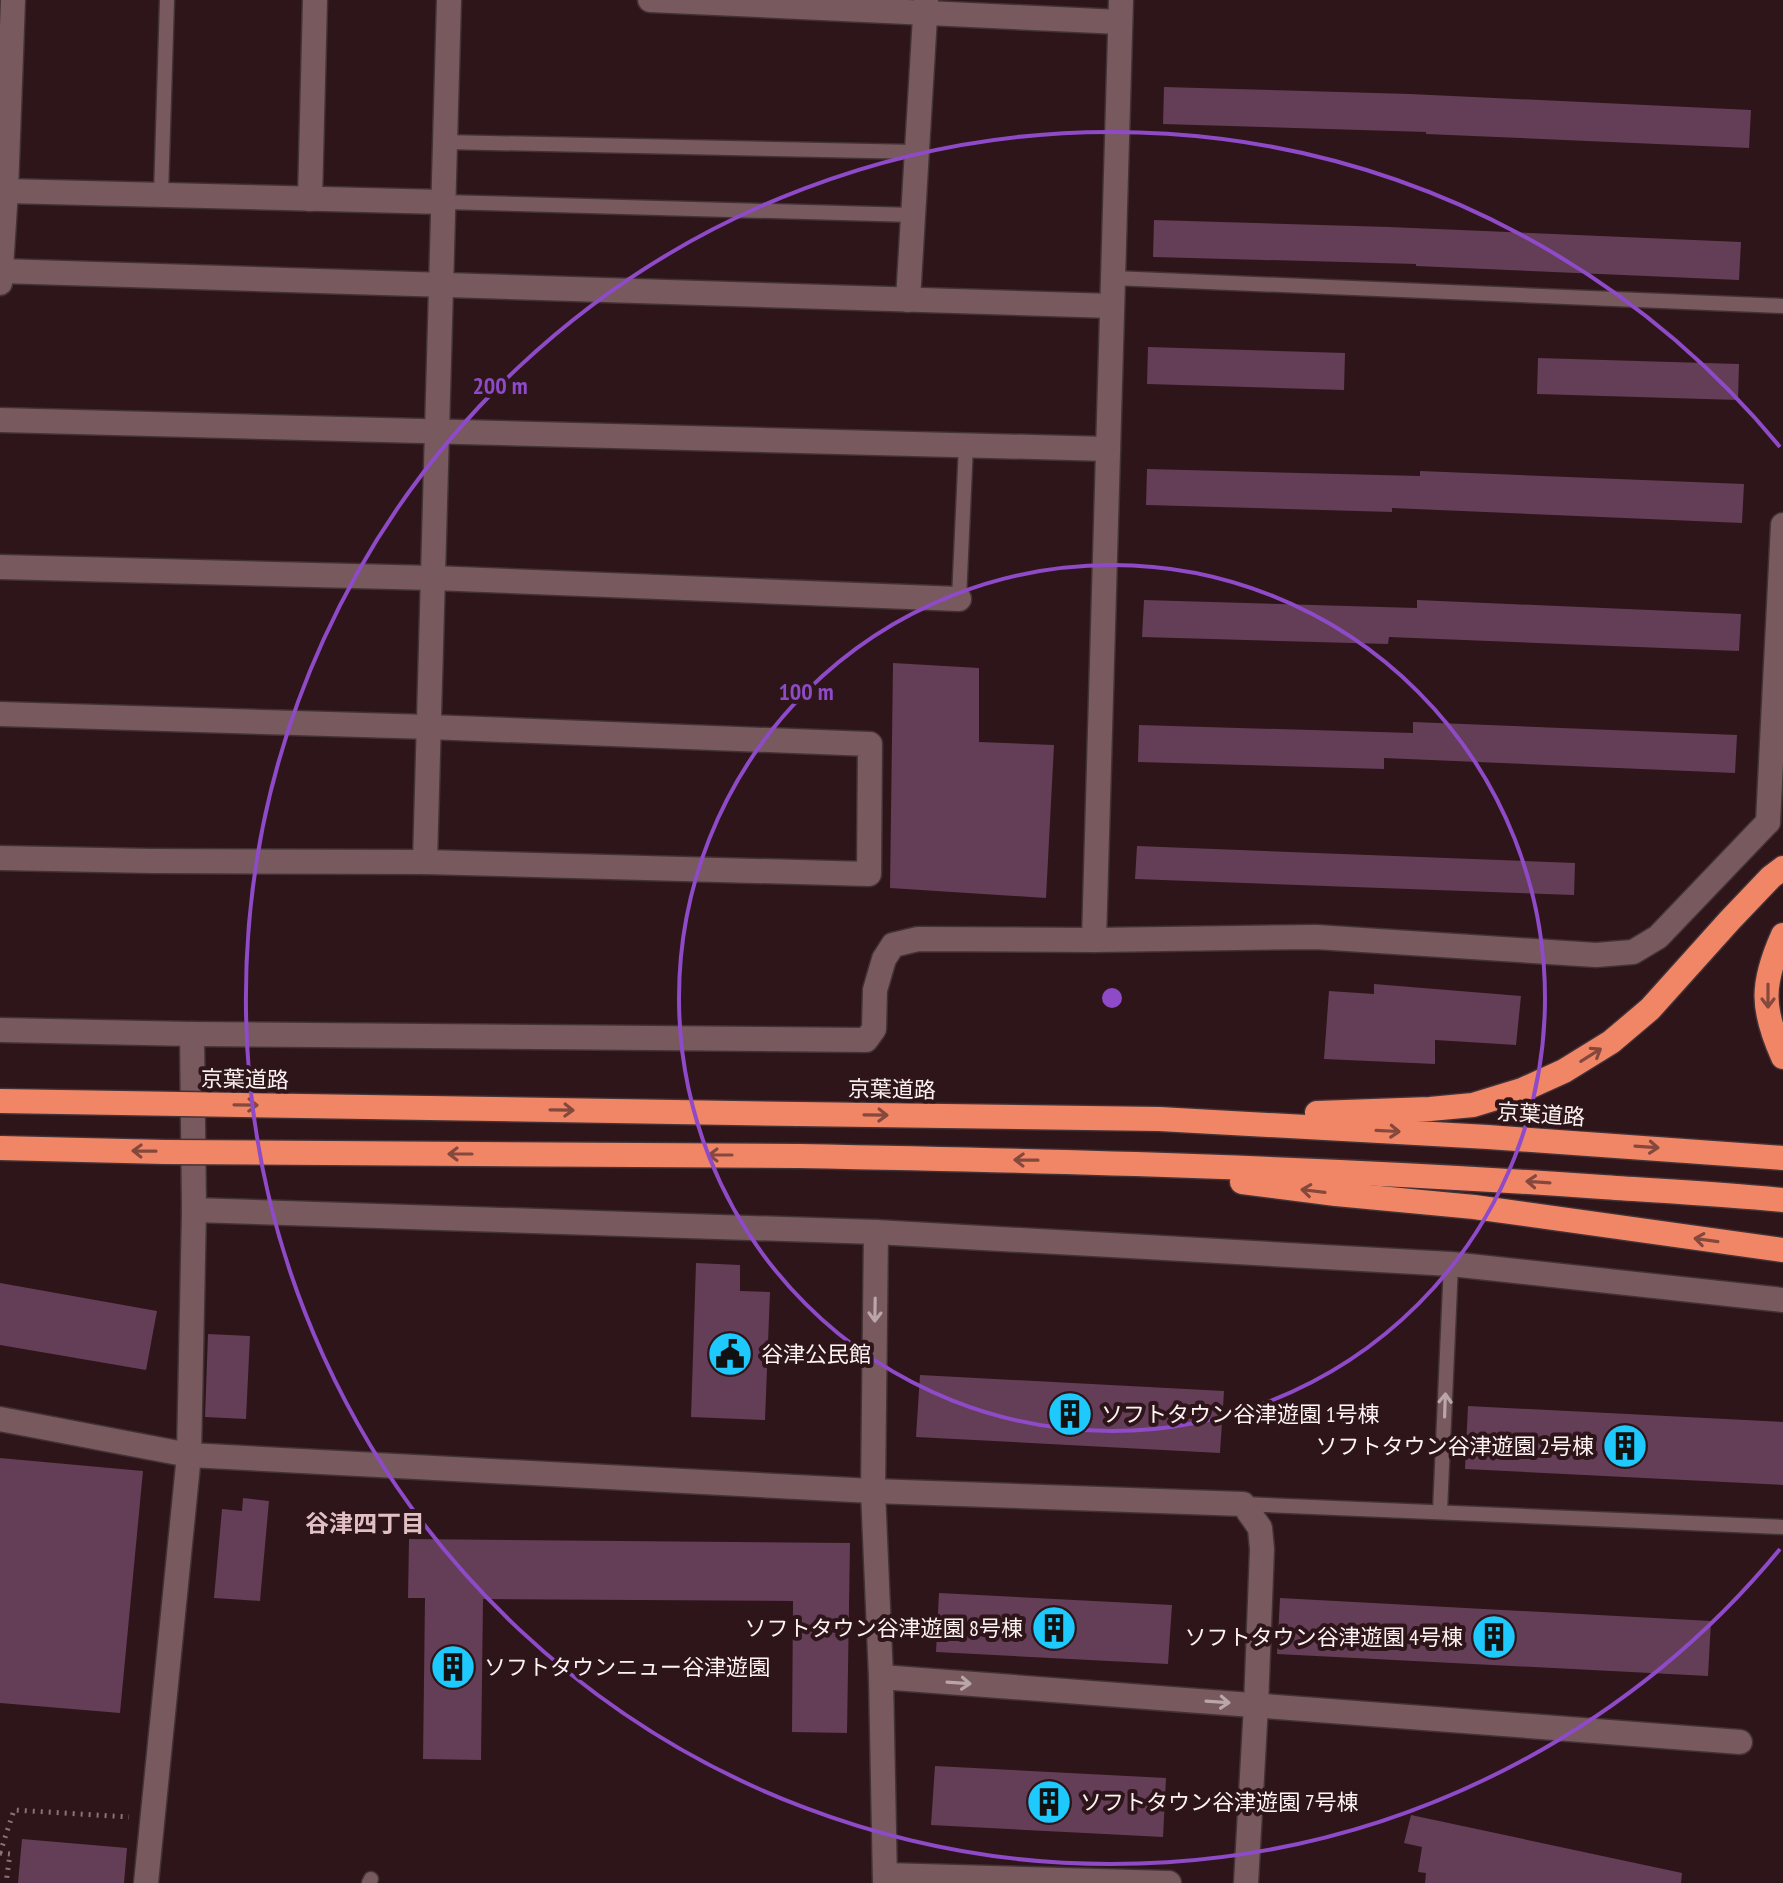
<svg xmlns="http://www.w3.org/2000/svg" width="1783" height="1883" font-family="'PT Sans Narrow','Noto Sans JP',sans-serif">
  <rect width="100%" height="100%" fill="#2d151a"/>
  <!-- building -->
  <g fill="#643d57">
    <polygon points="1164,87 1410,94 1751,110 1749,148 1426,134 1426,132 1163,124"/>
    <polygon points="1154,220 1389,227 1741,242 1739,280 1416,266 1416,264 1153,257"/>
    <polygon points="1148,347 1345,353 1344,390 1147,384"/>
    <polygon points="1538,358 1739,364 1738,400 1537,394"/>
    <polygon points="1147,469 1420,476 1420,471 1744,484 1742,523 1392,508 1392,512 1146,505"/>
    <polygon points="1144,600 1417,608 1417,600 1741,614 1739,651 1389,637 1388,644 1142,637"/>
    <polygon points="893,663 979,668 979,742 1054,745 1046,898 890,888"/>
    <polygon points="1413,722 1737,735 1735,773 1384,758 1384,769 1138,762 1139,725 1413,733"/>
    <polygon points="1137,846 1575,863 1574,895 1135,879"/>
    <polygon points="1374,984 1521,996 1516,1045 1435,1040 1435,1064 1324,1059 1329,991 1374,994"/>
    <polygon points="696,1263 740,1265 740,1291 770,1292 765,1420 691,1417"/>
    <polygon points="0,1283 157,1311 146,1370 0,1345"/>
    <polygon points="208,1334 250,1336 246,1419 205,1417"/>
    <polygon points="920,1375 1224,1391 1220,1453 916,1437"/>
    <polygon points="1468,1406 1783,1422 1783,1485 1465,1469"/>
    <polygon points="0,1458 143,1471 120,1713 0,1703"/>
    <polygon points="243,1498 269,1501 260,1601 214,1598 222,1509 242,1511"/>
    <polygon points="409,1539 850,1543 847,1733 792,1732 793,1601 483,1599 481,1760 423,1759 425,1598 408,1598"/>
    <polygon points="939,1593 1172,1605 1168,1664 936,1652"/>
    <polygon points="1280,1598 1711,1621 1708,1676 1277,1654"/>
    <polygon points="935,1766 1166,1778 1163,1837 931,1825"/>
    <polygon points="1411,1815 1682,1873 1681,1883 1425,1883 1426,1873 1418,1872 1422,1847 1404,1843"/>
    <polygon points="22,1839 127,1848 124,1883 18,1883"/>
  </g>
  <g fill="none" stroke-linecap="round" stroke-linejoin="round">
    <!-- lane casing -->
    <g stroke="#433235" stroke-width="17">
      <g id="lane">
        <polyline points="445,142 917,152"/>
        <polyline points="161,195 167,0"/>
        <polyline points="443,202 913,215"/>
        <polyline points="1113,278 1783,306"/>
        <polyline points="959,599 966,445"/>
        <polyline points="1243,1504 1783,1527"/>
        <polyline points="1440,1511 1451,1264"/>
        <polyline points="369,1883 371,1879"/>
      </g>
    </g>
    <!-- street casing -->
    <g stroke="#433235" stroke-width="27">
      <g id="street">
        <polyline points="650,0 1120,22"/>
        <polyline points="6,191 443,202"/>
        <polyline points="310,199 315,0"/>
        <polyline points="1,271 1112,306"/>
        <polyline points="0,283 6,191 13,0"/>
        <polyline points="908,300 926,0"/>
        <polyline points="0,420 1108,449"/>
        <polyline points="0,567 433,578 959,599"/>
        <polyline points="0,714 429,727 870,744 869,874 425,862 151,861 0,858"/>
        <polyline points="1768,822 1783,525"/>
        <polyline points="425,862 449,0"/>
        <polyline points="1094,940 1121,0"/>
        <polyline points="194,1210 876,1232 1451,1264 1783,1300"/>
        <polyline points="876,1232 873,1491 881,1677 885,1883"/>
        <polyline points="0,1419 189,1455"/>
        <polyline points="881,1677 1740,1742"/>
        <polyline points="885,1875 1169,1883"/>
      </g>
    </g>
    <!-- secondary casing -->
    <g stroke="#433235" stroke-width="27">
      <g id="secondary">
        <polyline points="0,1030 192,1034 866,1040 874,1029 875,990 884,959 893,945 918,939 1094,940 1316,937 1596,955 1633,952 1658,937 1768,822"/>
        <polyline points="189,1455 873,1491 1243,1504 1260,1528 1262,1549 1256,1705 1246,1883"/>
        <polyline points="146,1883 189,1455 194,1210 192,1034"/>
      </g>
    </g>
    <!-- highway casing -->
    <g stroke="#433235" stroke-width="27">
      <g id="highway">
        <path d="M1783,935C1761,984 1761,1008 1783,1057"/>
        <polyline points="1317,1113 1430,1109 1473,1105 1522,1090 1564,1071 1611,1042 1650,1009 1730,920 1771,877 1783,868"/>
        <polyline points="798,1114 1159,1119 1488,1137 1783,1158"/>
        <path d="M798,1156C1066,1161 1335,1168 1602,1187C1662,1191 1723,1194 1783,1200"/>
        <polyline points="1242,1182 1336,1194 1474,1207 1783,1250"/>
      </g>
    </g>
    <!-- path -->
    <g stroke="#877478" stroke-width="5" stroke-dasharray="2 6" stroke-linecap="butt">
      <polyline points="0,1853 14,1810 129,1817"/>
      <polyline points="0,1853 10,1854 6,1883"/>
    </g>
    <!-- lane -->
    <use href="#lane" stroke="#77595e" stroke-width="14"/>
    <!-- street -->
    <use href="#street" stroke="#77595e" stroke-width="24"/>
    <!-- secondary -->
    <use href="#secondary" stroke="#77595e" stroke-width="24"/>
    <!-- highway -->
    <use href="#highway" stroke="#f18667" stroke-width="24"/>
    <!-- highway-bridge casing -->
    <g stroke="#433235" stroke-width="27" stroke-linecap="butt">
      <g id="highway-bridge">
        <polyline points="0,1101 798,1114"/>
        <polyline points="0,1148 165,1152 798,1156"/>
      </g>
    </g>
    <!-- highway-bridge -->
    <use href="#highway-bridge" stroke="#f18667" stroke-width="24"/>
  </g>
  <!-- one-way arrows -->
  <defs><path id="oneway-shaft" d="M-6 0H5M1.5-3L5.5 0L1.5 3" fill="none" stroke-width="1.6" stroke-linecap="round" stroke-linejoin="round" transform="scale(2)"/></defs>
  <g stroke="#85483d">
    <use href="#oneway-shaft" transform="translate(1768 996) rotate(90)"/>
    <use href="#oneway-shaft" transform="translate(1591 1055) rotate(-32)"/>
    <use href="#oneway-shaft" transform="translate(246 1105) rotate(1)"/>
    <use href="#oneway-shaft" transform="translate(562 1110) rotate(1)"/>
    <use href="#oneway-shaft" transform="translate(876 1115) rotate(1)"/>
    <use href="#oneway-shaft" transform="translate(1388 1131) rotate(3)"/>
    <use href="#oneway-shaft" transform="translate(1647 1147) rotate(4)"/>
    <use href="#oneway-shaft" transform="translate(144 1151) rotate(-179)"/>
    <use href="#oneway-shaft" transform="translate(460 1154) rotate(-180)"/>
    <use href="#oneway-shaft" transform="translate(720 1155) rotate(-180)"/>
    <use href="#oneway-shaft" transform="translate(1026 1160) rotate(-179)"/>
    <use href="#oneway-shaft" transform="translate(1538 1182) rotate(-176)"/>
    <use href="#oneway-shaft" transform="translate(1313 1191) rotate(-173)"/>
    <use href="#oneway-shaft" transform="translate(1706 1240) rotate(-172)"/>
  </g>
  <g stroke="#baa6a8">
    <use href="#oneway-shaft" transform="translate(875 1310) rotate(91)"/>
    <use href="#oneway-shaft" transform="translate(1445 1405) rotate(-88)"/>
    <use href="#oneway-shaft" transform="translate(959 1683) rotate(4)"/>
    <use href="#oneway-shaft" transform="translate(1218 1702) rotate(4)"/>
  </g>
  <!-- distance rings -->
  <g fill="none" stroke="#8e4ac7" stroke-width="4">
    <circle cx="1112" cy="998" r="433"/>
    <path d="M1780 1549A866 866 0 1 1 1780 447"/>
  </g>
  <!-- icons -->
  <defs>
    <g id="civic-disc" transform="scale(2.3)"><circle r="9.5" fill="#1ec9fd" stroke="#2d151a"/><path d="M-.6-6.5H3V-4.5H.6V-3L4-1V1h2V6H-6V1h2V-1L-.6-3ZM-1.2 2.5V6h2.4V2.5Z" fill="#111"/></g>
    <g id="building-disc" transform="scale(2.3)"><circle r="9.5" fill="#1ec9fd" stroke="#2d151a"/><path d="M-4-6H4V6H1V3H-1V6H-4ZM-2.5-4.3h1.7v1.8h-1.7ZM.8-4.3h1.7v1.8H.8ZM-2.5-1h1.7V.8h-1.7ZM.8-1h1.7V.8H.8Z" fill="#111"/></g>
  </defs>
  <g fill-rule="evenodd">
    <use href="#civic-disc" x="730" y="1354"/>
    <use href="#building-disc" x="1070" y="1414"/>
    <use href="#building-disc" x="1625" y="1446"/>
    <use href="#building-disc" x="1054" y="1628"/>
    <use href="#building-disc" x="1494" y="1637"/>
    <use href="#building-disc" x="453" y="1667"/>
    <use href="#building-disc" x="1049" y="1802"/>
  </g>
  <g text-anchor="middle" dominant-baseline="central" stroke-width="8" stroke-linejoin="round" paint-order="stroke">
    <!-- street labels -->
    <g font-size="22" fill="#fdf2f3" stroke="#2d151a">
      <text transform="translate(245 1079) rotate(1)">京葉道路</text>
      <text transform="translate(892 1089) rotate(1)">京葉道路</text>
      <text transform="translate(1541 1114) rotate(4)">京葉道路</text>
    </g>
    <!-- poi labels -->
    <g font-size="22" fill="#fdf2f3" stroke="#2d151a" text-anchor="start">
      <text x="761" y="1354">谷津公民館</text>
      <text x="1101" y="1414">ソフトタウン谷津遊園 1号棟</text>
      <text x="1594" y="1446" text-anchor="end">ソフトタウン谷津遊園 2号棟</text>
      <text x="1023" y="1628" text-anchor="end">ソフトタウン谷津遊園 8号棟</text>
      <text x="1463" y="1637" text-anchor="end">ソフトタウン谷津遊園 4号棟</text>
      <text x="484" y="1667">ソフトタウンニュー谷津遊園</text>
      <text x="1080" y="1802">ソフトタウン谷津遊園 7号棟</text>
    </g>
    <!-- neighbourhood labels -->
    <g font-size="24" font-weight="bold" fill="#e1bfc3" stroke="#2d151a">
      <text x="365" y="1523">谷津四丁目</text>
    </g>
  </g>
  <circle cx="1112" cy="998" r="12" fill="#8e4ac7" stroke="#2d151a" stroke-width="4"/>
  <g font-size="24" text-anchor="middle" font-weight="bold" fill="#8e4ac7" stroke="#2d151a" stroke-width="8" stroke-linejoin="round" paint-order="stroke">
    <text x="500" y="394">200 m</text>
    <text x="806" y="700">100 m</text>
  </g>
</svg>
